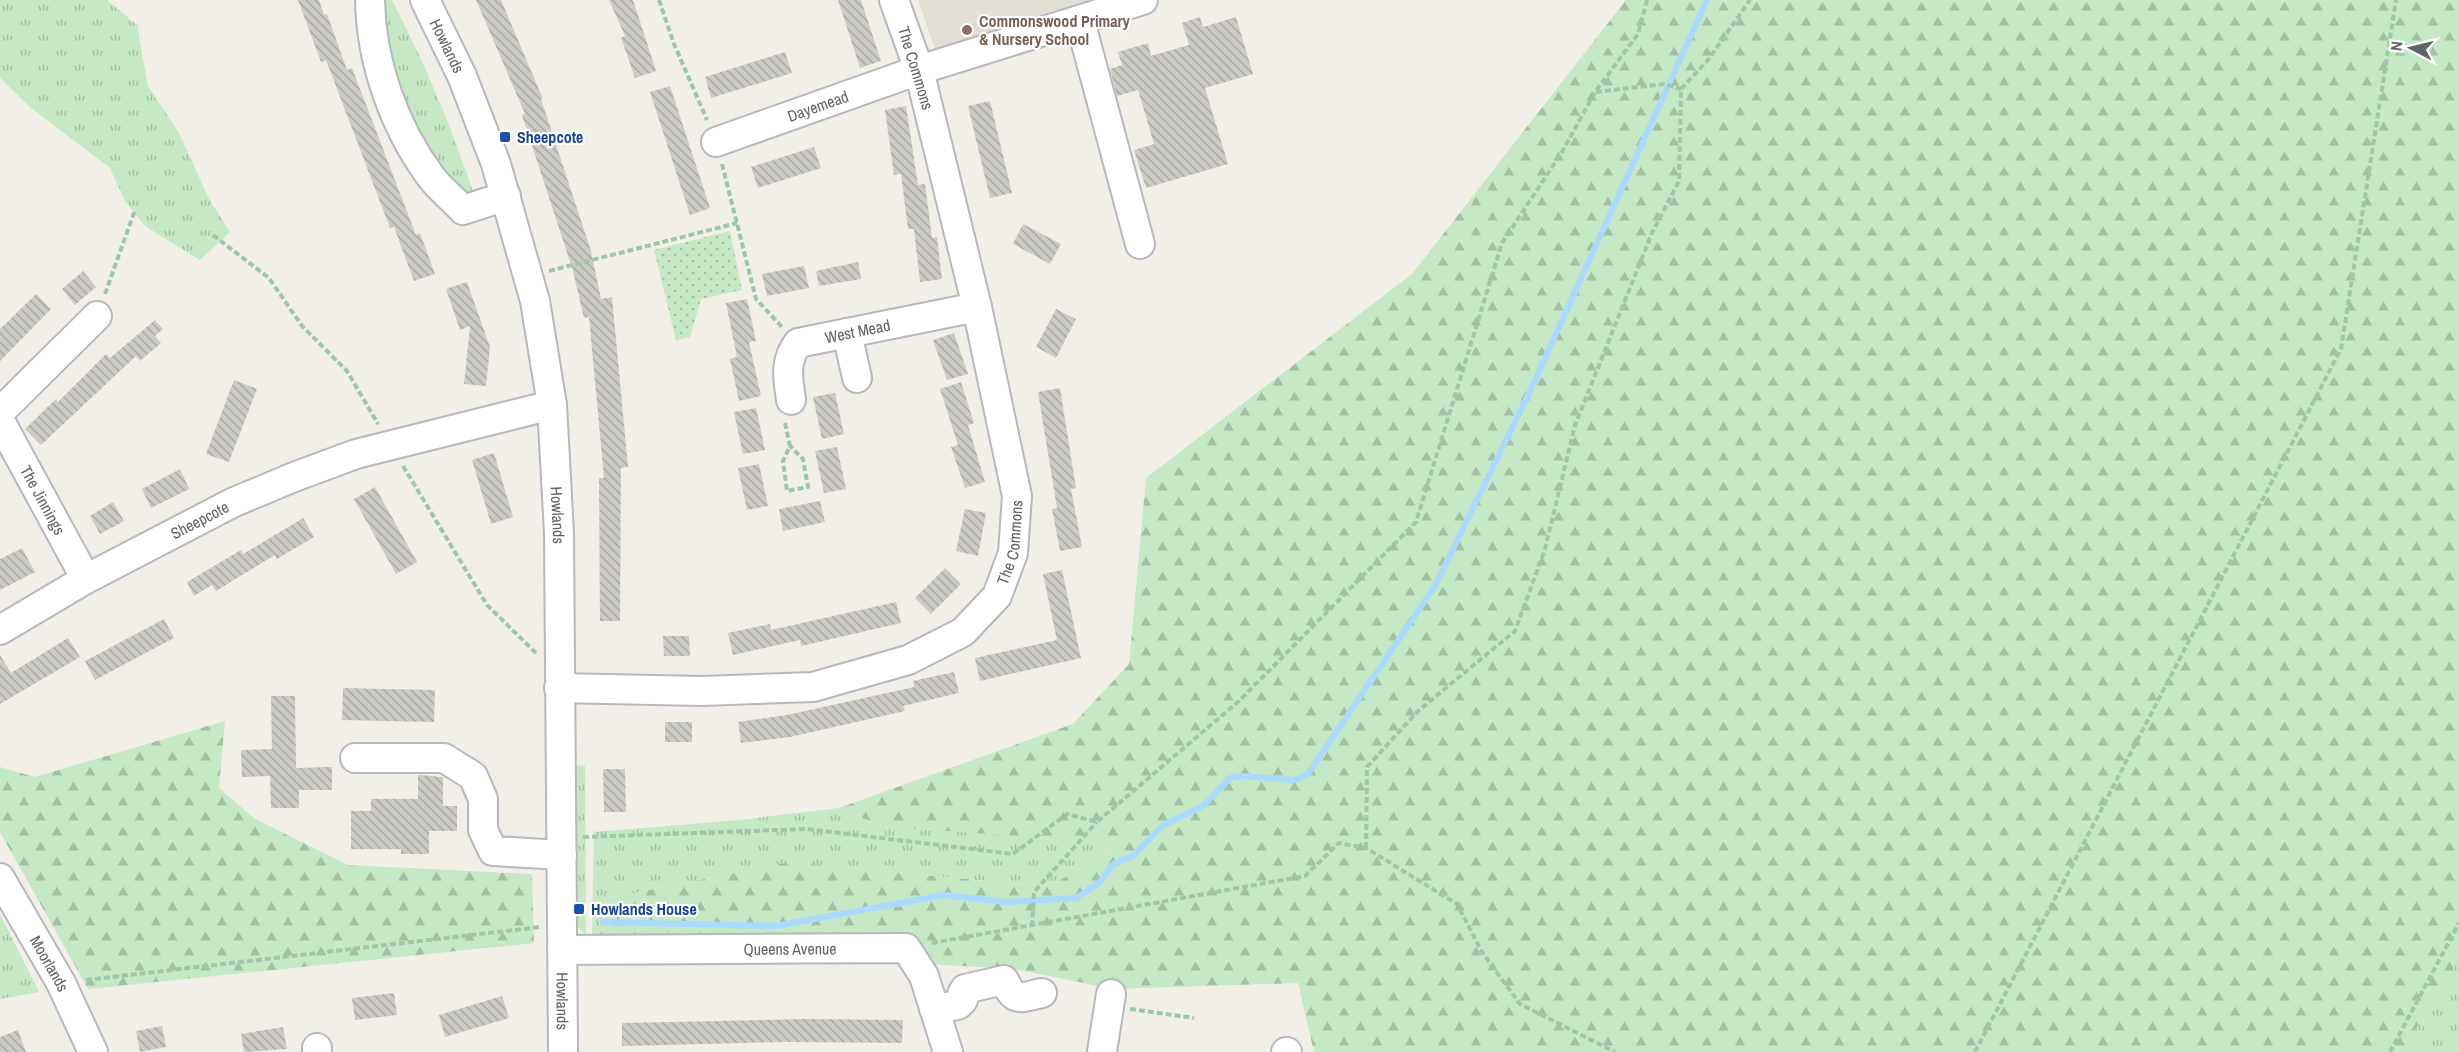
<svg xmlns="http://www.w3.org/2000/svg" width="2459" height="1052" font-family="'Archivo Narrow',sans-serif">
  <defs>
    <pattern id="grass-tufts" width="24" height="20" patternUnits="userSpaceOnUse" patternTransform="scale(1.5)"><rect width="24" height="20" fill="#c5e8c5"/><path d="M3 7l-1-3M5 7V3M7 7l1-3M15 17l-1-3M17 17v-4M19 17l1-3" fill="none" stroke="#a3c0a4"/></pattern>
    <pattern id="forest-firs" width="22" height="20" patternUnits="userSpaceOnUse" patternTransform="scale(1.5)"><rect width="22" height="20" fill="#c5e8c5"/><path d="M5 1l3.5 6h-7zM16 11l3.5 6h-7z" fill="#a3c0a4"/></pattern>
    <pattern id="park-dots" width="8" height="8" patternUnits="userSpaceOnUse" patternTransform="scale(1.5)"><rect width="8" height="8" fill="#c5e8c5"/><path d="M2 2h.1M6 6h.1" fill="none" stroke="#a3c0a4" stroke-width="1.8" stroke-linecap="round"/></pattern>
    <pattern id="building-back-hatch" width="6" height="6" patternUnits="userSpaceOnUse" patternTransform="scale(1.5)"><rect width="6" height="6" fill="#cccac5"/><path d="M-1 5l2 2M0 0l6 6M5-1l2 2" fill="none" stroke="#a9a8a4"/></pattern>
  </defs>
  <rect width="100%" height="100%" fill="#f1efe8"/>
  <!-- education -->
  <polygon fill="#e1ded6" points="918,0 1098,0 936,52"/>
  <!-- grass -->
  <g fill="url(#grass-tufts)">
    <polygon points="0,0 107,0 137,25 148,86 179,133 209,199 230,232 200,260 145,226 125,201 110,168 31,108 0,78"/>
    <path d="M379,0H392C425,64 453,130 475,198L462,201L400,102Z"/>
    <polygon points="575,765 585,766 586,935 573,922"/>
    <polygon points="839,808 882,826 1120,843 1049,887 790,862 608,898 596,935 592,935 594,832 740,820"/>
    <polygon points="0,914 39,992 0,999"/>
    <polygon points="2459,959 2459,1052 2416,1052 2414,1032"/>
  </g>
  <!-- forest -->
  <g fill="url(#forest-firs)">
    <polygon points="1626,0 2459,0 2459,959 2414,1032 2416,1052 1314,1052 1298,983 1113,989 1015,969 926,964 909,941 596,935 608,898 790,862 1049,887 1119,844 882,826 839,808 1073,724 1129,664 1146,478 1412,274"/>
    <polygon points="225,721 219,788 255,819 348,865 532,874 534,943 88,989 0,832 0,767 35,777"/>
  </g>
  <!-- park -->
  <polygon fill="url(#park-dots)" points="730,231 742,290 701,299 690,337 676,340 654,250"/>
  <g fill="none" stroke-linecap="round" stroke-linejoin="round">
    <!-- stream -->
    <polyline stroke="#aadaff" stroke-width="6" points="603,922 776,926 944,895 1006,902 1076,898 1100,882 1112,865 1134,855 1162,826 1204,805 1230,778 1240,776 1295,780 1308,774 1435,586 1531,389 1707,0"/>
  </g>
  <!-- building -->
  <g fill="url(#building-back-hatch)">
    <polygon points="298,0 319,0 324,15 327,14 347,70 352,68 416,235 420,233 435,274 414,281 394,227 390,228 326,60 321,62"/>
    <polygon points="476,0 501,0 543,99 541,99 591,251 601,299 612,297 628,467 621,468 620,621 600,621 599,478 604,478 589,317 584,318 573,271 522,115 525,114"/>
    <polygon points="609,0 633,0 656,71 635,78 621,38 625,36"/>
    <polygon points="838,0 861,0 881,61 860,68"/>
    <polygon points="1200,17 1203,27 1236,17 1253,74 1205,88 1228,164 1146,188 1134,150 1154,144 1138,90 1117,96 1110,69 1122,65 1118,52 1148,43 1151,56 1189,45 1182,23"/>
    <polygon points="785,52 792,73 711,98 705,77"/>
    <polygon points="670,86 710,208 690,215 650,92"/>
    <polygon points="990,101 1012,193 990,198 968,106"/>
    <polygon points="906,106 918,185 925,184 932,238 937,237 942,279 920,282 914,229 908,229 901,174 894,175 885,110"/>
    <polygon points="814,147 821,168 758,188 751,167"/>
    <polygon points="1023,224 1061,244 1050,264 1013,244"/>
    <polygon points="858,262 861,279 819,286 816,271"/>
    <polygon points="804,266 809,288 767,296 762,274"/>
    <polygon points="83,271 96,287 75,305 62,289"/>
    <polygon points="467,282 490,347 486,386 464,384 470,326 460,330 446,289"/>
    <polygon points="36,294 51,309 0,361 0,329"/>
    <polygon points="747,299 756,341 749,342 761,396 739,401 730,359 737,357 726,303"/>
    <polygon points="1056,309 1076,319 1056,358 1036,347"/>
    <polygon points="155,320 163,329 155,336 161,343 140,361 136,356 41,445 25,429 56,399 58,402 106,354 110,358"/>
    <polygon points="954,333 968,374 947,380 933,340"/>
    <polygon points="234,380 257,389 229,462 206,454"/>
    <polygon points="961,382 974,423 968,425 985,482 965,488 951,447 958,445 940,389"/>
    <polygon points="1060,388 1076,488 1071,489 1082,547 1060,551 1052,509 1057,508 1038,392"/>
    <polygon points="835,393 844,434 822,439 813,397"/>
    <polygon points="756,408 765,450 743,454 734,412"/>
    <polygon points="837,447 846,489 824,493 815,451"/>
    <polygon points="494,453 513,517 491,524 472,460"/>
    <polygon points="759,464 768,506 747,510 738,468"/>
    <polygon points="180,469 189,489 151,508 142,489"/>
    <polygon points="375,487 417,562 396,574 354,499"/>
    <polygon points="820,501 825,522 783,531 779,509"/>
    <polygon points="113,502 124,521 100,534 90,516"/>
    <polygon points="965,509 986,513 978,556 956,551"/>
    <polygon points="303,518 314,537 277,559 275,555 216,591 212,585 194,596 187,582 241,550 243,554"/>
    <polygon points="22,548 35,572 0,590 0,559"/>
    <polygon points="945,568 961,584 931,614 915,598"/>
    <polygon points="1062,570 1081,658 980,681 975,658 1057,640 1043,574"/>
    <polygon points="896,602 901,623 801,646 800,640 733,655 728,633 770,624 771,630"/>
    <polygon points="164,619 174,638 95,680 85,661"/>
    <polygon points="663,636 689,636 690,656 664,656"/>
    <polygon points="68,638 80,657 0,704 0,655 11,673"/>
    <polygon points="954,672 959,693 903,706 905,711 790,737 741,743 738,722 787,715 914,687 913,681"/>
    <polygon points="343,688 435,690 434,722 342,720"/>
    <polygon points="271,696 295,696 296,768 332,767 332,790 299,790 299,808 271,808 270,776 242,777 241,750 272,749"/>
    <rect x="665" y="722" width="27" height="20"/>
    <polygon points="603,769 625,769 626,812 604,812"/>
    <polygon points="418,775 443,777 443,806 457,806 457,831 429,831 429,854 401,854 401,849 351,849 351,811 371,811 371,799 418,799"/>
    <polygon points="394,993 397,1015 355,1020 352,998"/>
    <polygon points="502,996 509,1018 445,1037 439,1015"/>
    <polygon points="805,1019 903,1020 902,1043 787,1042 622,1046 622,1023"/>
    <polygon points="162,1026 166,1047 140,1052 136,1031"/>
    <polygon points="283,1027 287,1049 244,1052 241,1034"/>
    <polygon points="18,1030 26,1052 0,1052 0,1037"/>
  </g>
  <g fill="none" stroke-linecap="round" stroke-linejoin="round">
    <!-- minor casing -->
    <g stroke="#b5b8bc" stroke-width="32">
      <g id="minor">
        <path d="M370,0C371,62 394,127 431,177C440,189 453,199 463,210L506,196"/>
        <path id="s1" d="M425,0L462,76L496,164L535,301L552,405L559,533L563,1052"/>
        <polyline points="1080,21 1140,244"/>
        <path id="s2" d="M716,142L919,70L1143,0"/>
        <polyline points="847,333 857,378"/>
        <path id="s3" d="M791,400C788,378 784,362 798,343L977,307"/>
        <polyline points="0,412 97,316"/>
        <path id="s4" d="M0,421L86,579"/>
        <path id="s5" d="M0,630L86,579L232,503L294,477L356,454L552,405"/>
        <path id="s6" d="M559,688L702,691L813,687L908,660L963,632L997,596L1013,553L1017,496L977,307L919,70L894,0"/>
        <polyline points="355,758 444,758 473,776 483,799 483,830 493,851 562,855"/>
        <path id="s7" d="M0,878L61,983L93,1052"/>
        <path id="s8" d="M562,950L906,948L924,976L948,1052"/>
        <path d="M934,1009L958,1005L963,1000L962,994L965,989L1004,980C1015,1003 1019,998 1042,993"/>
        <polyline points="317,1048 317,1052"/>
        <polyline points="1102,1052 1111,994"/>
        <polyline points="1286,1052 1287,1052"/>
      </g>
    </g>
    <!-- path -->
    <g stroke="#9cc7a9" stroke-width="4" stroke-dasharray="6 3" stroke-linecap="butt">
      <polyline points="659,0 674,44 707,120"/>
      <polyline points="1596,92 1664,84 1681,89"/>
      <polyline points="722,164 756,299 783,328"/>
      <polyline points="213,235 269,278 302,326 347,371 378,424"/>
      <polyline points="549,271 737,223"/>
      <polyline points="105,294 135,210"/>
      <polyline points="785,423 790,446 783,461 787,491 808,487 803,459 790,446"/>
      <polyline points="403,466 487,605 537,654"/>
      <polyline points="583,837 807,829 1013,854 1067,814 1097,822 1239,701 1416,522 1502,243 1562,152 1595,92 1638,34 1647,0"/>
      <polyline points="1366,848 1367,767 1418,711 1515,631 1545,549 1575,425 1652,233 1679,181 1681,89 1708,60 1750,0"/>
      <polyline points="1032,926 1034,892 1097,822"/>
      <polyline points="932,943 1305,876 1339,843 1366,848 1457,904 1482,952 1520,1004 1615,1052"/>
      <polyline points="86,980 540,927"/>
      <polyline points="1130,1009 1194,1018"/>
      <polyline points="1975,1052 2341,349 2396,0"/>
      <polyline points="2390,1052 2459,923"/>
    </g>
    <!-- minor -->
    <use href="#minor" stroke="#fff" stroke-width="28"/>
  </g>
  <!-- markers -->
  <circle fill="#8d6e63" stroke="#fff" stroke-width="2" cx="967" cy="30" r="6"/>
  <g fill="#1a4fb4" stroke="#fff" stroke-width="2">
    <rect x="499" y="131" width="12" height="12" rx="3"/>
    <rect x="573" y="903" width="12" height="12" rx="3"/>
  </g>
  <g text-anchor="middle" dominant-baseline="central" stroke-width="4.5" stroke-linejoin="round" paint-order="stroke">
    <!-- education labels -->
    <g font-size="16" font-weight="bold" fill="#785e54" stroke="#fff" text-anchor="start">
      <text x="979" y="21">Commonswood Primary<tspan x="979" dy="18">&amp; Nursery School</tspan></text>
    </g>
    <!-- street labels -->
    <g font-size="16" fill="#5f6368" stroke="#fff">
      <text stroke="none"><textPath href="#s1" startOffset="51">Howlands</textPath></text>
      <text transform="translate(916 68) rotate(73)">The Commons</text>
      <text stroke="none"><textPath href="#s2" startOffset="108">Dayemead</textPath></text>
      <text stroke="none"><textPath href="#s3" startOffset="120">West Mead</textPath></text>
      <text stroke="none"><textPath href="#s4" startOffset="90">The Jinnings</textPath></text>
      <text stroke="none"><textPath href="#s1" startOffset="537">Howlands</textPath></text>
      <text stroke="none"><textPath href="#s5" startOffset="228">Sheepcote</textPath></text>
      <text stroke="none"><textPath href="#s6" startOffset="520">The Commons</textPath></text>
      <text stroke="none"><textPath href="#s8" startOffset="228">Queens Avenue</textPath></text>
      <text stroke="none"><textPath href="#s7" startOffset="99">Moorlands</textPath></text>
      <text stroke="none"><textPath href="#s1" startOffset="1023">Howlands</textPath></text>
    </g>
    <!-- transit labels -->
    <g font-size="16" font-weight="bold" fill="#164399" stroke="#fff" text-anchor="start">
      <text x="517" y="137">Sheepcote</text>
      <text x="591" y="909">Howlands House</text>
    </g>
  </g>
  <!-- north arrow -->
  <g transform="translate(2411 48) rotate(277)" stroke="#ffffff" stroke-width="4.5" paint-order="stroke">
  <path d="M0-4.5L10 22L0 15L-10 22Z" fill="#5f6368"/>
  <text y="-9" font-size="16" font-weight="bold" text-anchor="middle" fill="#5f6368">N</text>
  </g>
</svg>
